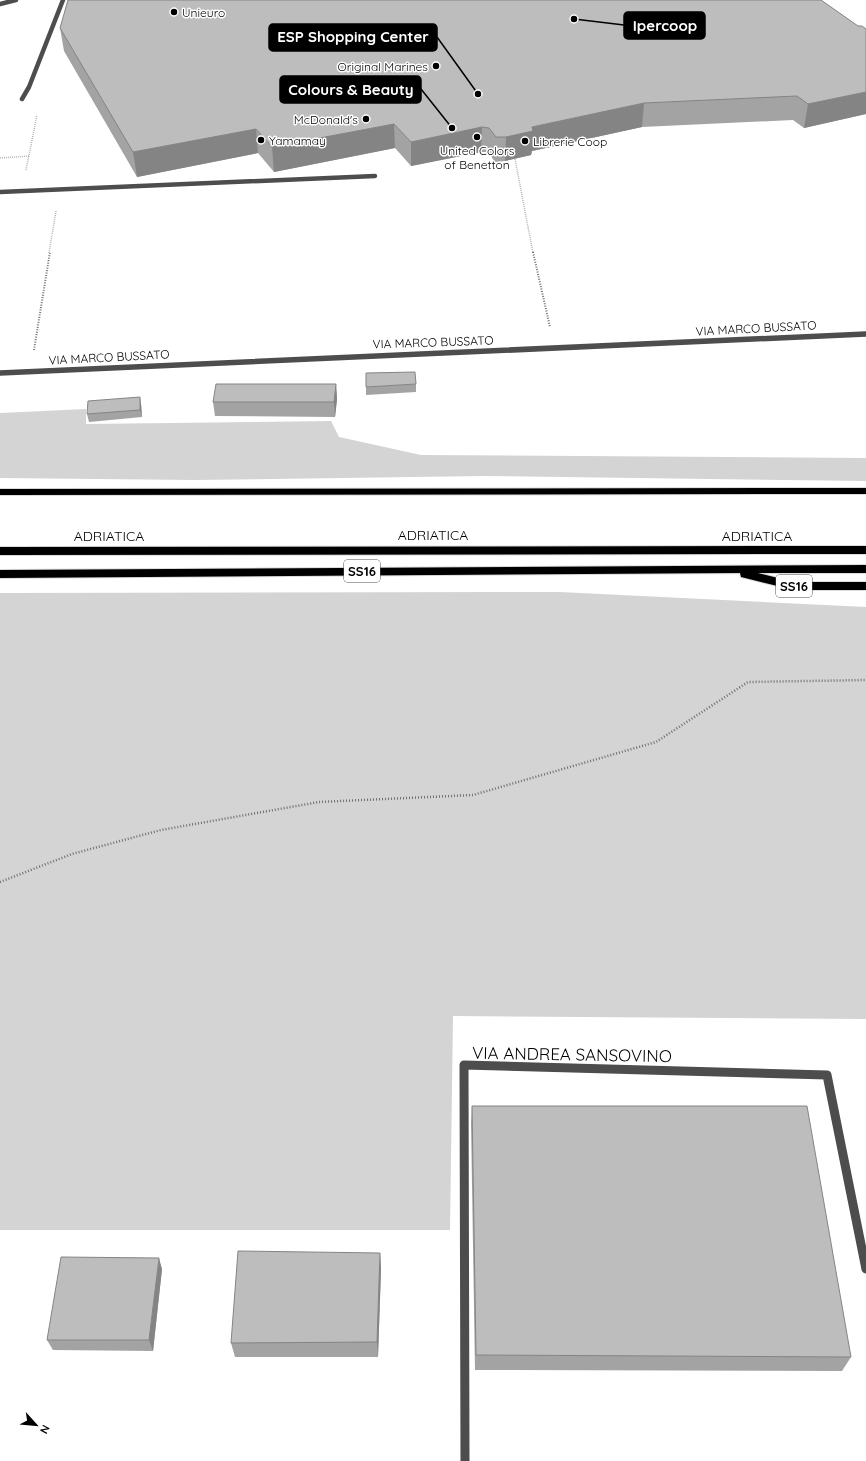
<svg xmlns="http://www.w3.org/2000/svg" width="866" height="1461" font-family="Quicksand,sans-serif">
  <rect width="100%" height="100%" fill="#fff"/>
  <!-- green -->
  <g fill="#d4d4d4">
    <polygon points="86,409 86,424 331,421 339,437 421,455 866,458 866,481 483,476 195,480 0,478 0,413"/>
    <polygon points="560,592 866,607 866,1019 453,1016 450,1230 0,1230 0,593"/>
  </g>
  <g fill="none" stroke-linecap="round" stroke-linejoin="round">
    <!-- highway casing -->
    <g stroke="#dbdbdb" stroke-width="2">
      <g id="highway">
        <polygon points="866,488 866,494 0,495 0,489"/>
        <polygon points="866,546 866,554 0,555 0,547"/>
        <polygon points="866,565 866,573 758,573 794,582 866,582 866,590 794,590 741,577 740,573 0,578 0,570"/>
      </g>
    </g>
    <!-- path-far2 -->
    <g stroke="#6f6f6f" stroke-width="1.5" stroke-dasharray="0.5 1.5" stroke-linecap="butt">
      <polyline points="0,158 30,156"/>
      <polyline points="515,159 533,253"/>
      <polyline points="26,170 37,115"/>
      <polyline points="49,253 56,211"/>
    </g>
    <!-- path-far1 -->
    <g stroke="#6f6f6f" stroke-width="2" stroke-dasharray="1 1.5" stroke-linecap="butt">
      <polyline points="533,252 550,327"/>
      <polyline points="34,350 50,252"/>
    </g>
    <!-- path -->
    <polyline stroke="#6f6f6f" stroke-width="2.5" stroke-dasharray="1 2" stroke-linecap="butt" points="0,882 72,854 161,830 319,802 473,795 656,742 748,682 866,680"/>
    <!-- minor-far2 -->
    <g stroke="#4d4d4d" stroke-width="4.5">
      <polyline points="0,4 16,0"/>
      <polyline points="22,99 29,87 63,0"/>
      <polyline points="0,192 375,176"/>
    </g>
    <!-- minor-far1 -->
    <polyline stroke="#4d4d4d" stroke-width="5.5" points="0,373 866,334"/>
    <!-- minor -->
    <polyline stroke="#4d4d4d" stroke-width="9" points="465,1461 464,1065 827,1075 866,1269"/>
    <!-- highway -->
    <use href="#highway" fill="#000" fill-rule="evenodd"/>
  </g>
  <!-- wall -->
  <g fill="#a3a3a3">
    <polygon points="858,26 866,29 866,114 804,128 793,120 642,127 532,151 531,155 505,161 495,162 488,152 481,152 411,166 395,148 274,172 258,153 137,177 64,51 60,28"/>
    <polygon points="336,384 337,399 335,417 215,416 213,402"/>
    <polygon points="416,384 416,392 366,395 366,387"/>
    <polygon points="141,404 142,417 89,422 87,414"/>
    <polygon points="472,1106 851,1357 842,1371 475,1370 471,1123"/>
    <polygon points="380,1253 381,1269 378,1357 235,1357 231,1343"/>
    <polygon points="162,1269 153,1351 53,1350 47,1340"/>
  </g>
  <!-- shaded-wall -->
  <g fill="#848484">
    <polygon points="866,92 866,114 804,128 808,104"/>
    <polygon points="644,103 642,127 532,151 531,155 505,161 506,137 532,127"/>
    <polygon points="394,124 395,148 274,172 272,147"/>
    <polygon points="482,127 481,152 411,166 411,142"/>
    <polygon points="256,129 258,153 137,177 133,152"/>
    <polygon points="336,384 337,399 335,417 334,402"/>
    <polygon points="140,397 141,404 142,417 140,410"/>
    <polygon points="380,1253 381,1269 378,1357 377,1342"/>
    <polygon points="159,1258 162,1269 153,1351 149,1340"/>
  </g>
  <!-- building -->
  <g fill="#bdbdbd" stroke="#848484">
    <polygon points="68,0 821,0 858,26 862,26 866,29 866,92 808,104 797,96 644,103 532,127 533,131 506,137 496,137 489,128 482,127 411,142 394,124 272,147 256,129 133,152 60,28"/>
    <polygon points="415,372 416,384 366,387 366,373"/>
    <polygon points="216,384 336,384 334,402 213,402"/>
    <polygon points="140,397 140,410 87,414 88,401"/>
    <polygon points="472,1106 807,1106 851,1357 476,1355"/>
    <polygon points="238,1251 380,1253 377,1342 231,1343"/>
    <polygon points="61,1257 159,1258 149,1340 47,1340"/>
  </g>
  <!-- markers -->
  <g fill="#000" stroke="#fff" stroke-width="1.5">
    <circle cx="174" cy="12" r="4"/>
    <circle cx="436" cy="66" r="4"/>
    <circle cx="366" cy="119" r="4"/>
    <circle cx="477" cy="137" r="4"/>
    <circle cx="261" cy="140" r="4"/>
    <circle cx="525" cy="141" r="4"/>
  </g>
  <g text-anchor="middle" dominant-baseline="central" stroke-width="3" stroke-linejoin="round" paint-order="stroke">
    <!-- far-poi labels -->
    <g font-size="12" fill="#000" stroke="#fff" text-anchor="start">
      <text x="182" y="12">Unieuro</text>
      <text x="428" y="66" text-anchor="end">Original Marines</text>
      <text x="358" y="119" text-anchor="end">McDonald's</text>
      <text x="269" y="140">Yamamay</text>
      <text x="533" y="141">Librerie Coop</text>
      <text x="477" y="150" text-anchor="middle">United Colors<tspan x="477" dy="14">of Benetton</tspan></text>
    </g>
    <!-- far-street labels -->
    <g font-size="12" fill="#000" stroke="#fff">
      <text transform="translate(756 328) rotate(-3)">VIA MARCO BUSSATO</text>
      <text transform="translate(433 342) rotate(-2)">VIA MARCO BUSSATO</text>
      <text transform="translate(109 357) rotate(-3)">VIA MARCO BUSSATO</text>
    </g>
    <!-- shield labels -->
    <g fill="#fff" stroke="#4c4c4c" stroke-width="1">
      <rect x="344" y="560" width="36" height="22" rx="3"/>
      <rect x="776" y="575" width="36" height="22" rx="3"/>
    </g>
    <g font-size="13" font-weight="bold" fill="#000">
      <text x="362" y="571">SS16</text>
      <text x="794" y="586">SS16</text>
    </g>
    <!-- street labels -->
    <g font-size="14" fill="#000" stroke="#fff">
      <text x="433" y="535">ADRIATICA</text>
      <text x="109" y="536">ADRIATICA</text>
      <text x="757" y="536">ADRIATICA</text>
    </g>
    <!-- near-street labels -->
    <g font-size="17" fill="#000" stroke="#fff">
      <text transform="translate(572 1054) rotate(1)">VIA ANDREA SANSOVINO</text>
    </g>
  </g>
  <!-- callouts -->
  <path fill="none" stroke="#000" stroke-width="1.5" d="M574 19L624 25M478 94L437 37M452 128L421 89"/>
  <g fill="#000" stroke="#fff" stroke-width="1.5">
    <circle cx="574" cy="19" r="4"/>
    <circle cx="478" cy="94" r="4"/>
    <circle cx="452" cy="128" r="4"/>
  </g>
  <g fill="#000" stroke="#000" stroke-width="1.5">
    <rect x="624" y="12" width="81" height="27" rx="4"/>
    <rect x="269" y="24" width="168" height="27" rx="4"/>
    <rect x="280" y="76" width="141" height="27" rx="4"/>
  </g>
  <g font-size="15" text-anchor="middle" font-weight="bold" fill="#fff">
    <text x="665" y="31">Ipercoop</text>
    <text x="353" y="42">ESP Shopping Center</text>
    <text x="351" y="95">Colours &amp; Beauty</text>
  </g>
  <!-- north arrow -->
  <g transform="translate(36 1425) rotate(117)" stroke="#ffffff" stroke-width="3" paint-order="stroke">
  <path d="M0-3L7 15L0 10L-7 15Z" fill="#000000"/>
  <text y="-6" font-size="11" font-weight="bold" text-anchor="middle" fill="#000000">N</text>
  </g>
</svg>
